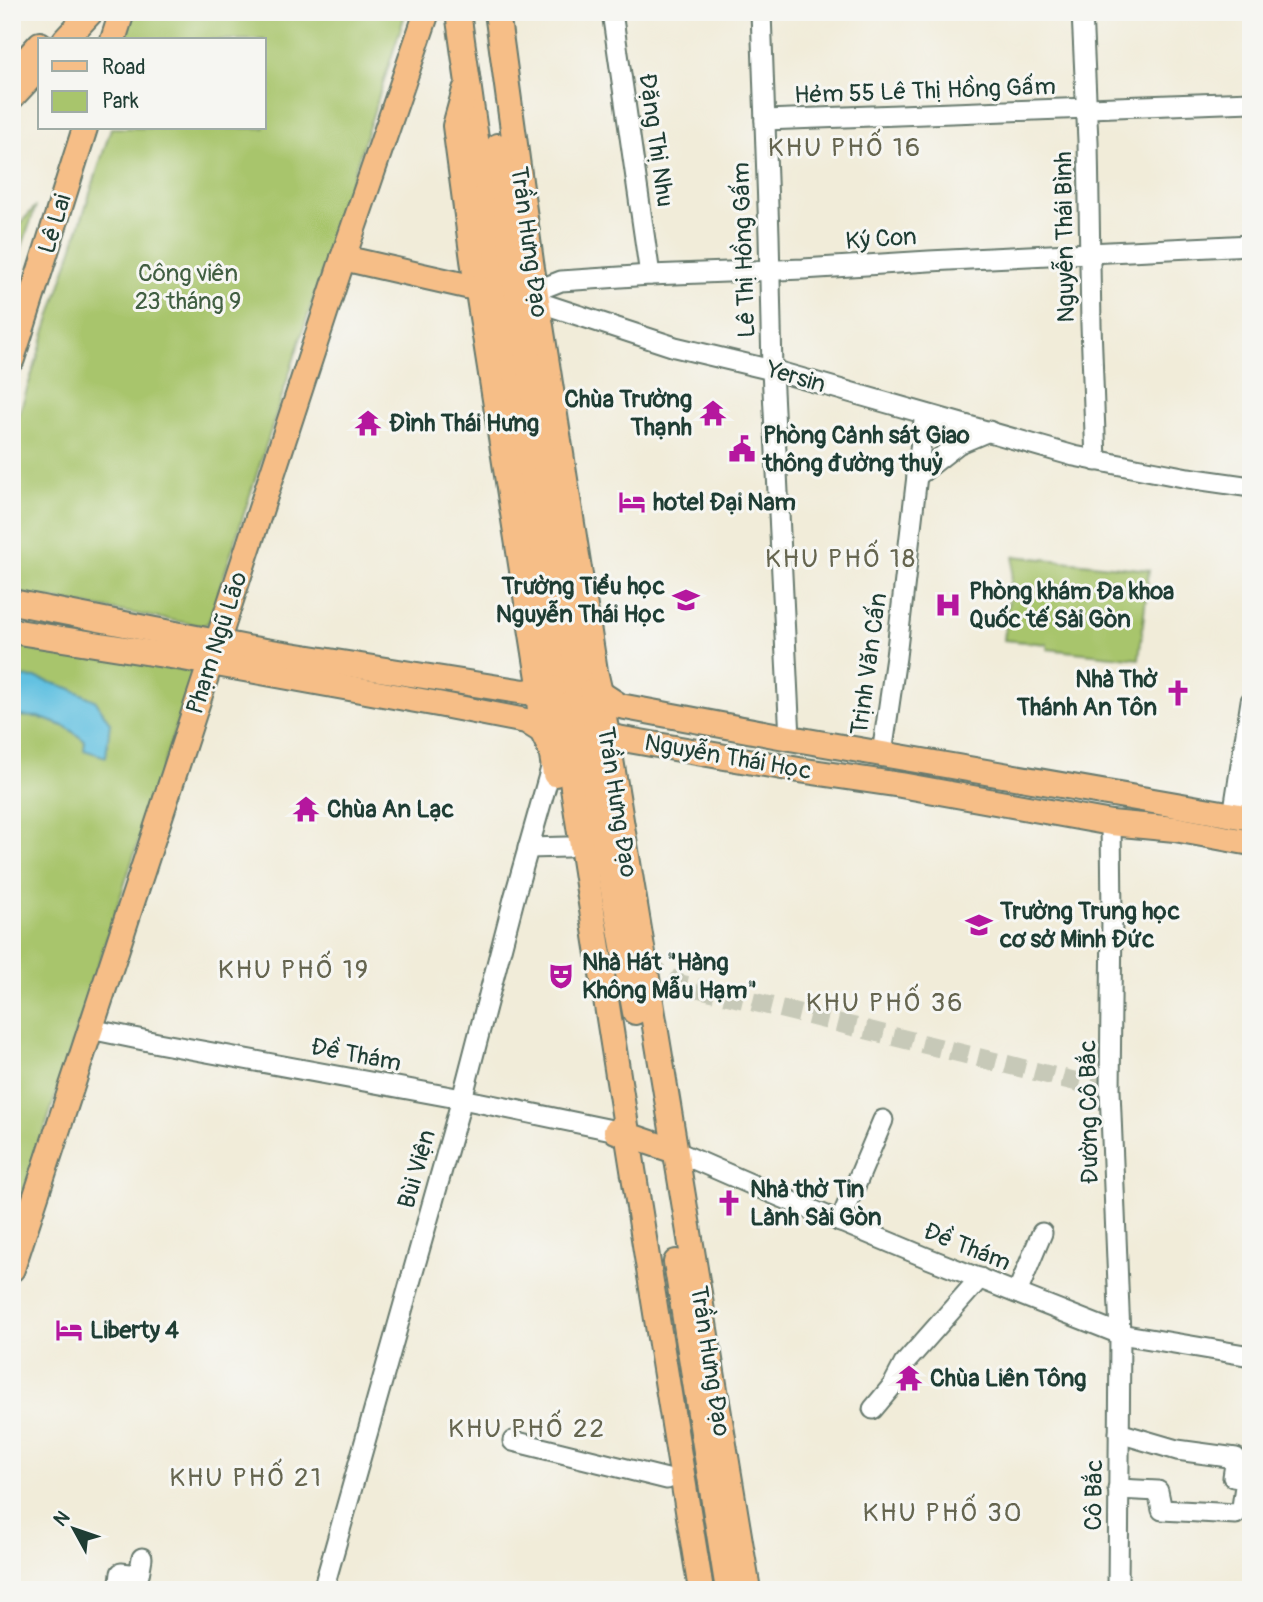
<svg xmlns="http://www.w3.org/2000/svg" width="1263" height="1602" font-family="Pangolin,sans-serif">
  <rect width="100%" height="100%" fill="#f6f6f2"/>
  <filter id="ink" filterUnits="userSpaceOnUse"><feTurbulence type="fractalNoise" baseFrequency=".0143" numOctaves="2"/><feDisplacementMap in="SourceGraphic" scale="14" xChannelSelector="R" yChannelSelector="G"/><feConvolveMatrix kernelMatrix="1 2 1 2 8 2 1 2 1" color-interpolation-filters="sRGB"/></filter>
  <filter id="wash" filterUnits="userSpaceOnUse"><feTurbulence type="fractalNoise" baseFrequency=".00686" numOctaves="4" result="noise"/><feDisplacementMap in="SourceGraphic" scale="28" xChannelSelector="R" yChannelSelector="G"/><feGaussianBlur stdDeviation="1.57" result="paint"/><feColorMatrix in="noise" values="0 0 0 0 0 0 0 0 0 0 0 0 0 0 0 0 0 1.4 0 .05"/><feComposite in="paint" operator="in"/></filter>
  <g filter="url(#wash)">
    <rect width="100%" height="100%" fill="#f1ecd9"/>
    <!-- green -->
    <g fill="#a8c56c" stroke="#648150" stroke-width="2">
      <polygon points="134,12 406,12 209,622 203,626 12,592 12,436 111,128 264,128 264,40 128,40 125,39"/>
      <polygon points="36,206 12,275 12,233"/>
      <polygon points="1014,556 1149,570 1139,659 1047,649 1047,644 1004,640"/>
      <polygon points="12,642 194,671 12,1230"/>
    </g>
    <!-- water -->
    <polygon fill="#62c1e1" stroke="#407f8a" stroke-width="2" points="12,677 37,678 69,688 95,700 110,723 106,757 84,750 85,741 66,727 38,717 12,716"/>
  </g>
  <g filter="url(#ink)">
    <g fill="none" stroke-linecap="round" stroke-linejoin="round">
      <!-- minor-tunnel -->
      <polyline stroke="#c7c9b8" stroke-width="19" stroke-dasharray="19 10" stroke-linecap="butt" points="644,964 681,984 1110,1090"/>
      <!-- minor casing -->
      <g stroke="#687a6e" stroke-width="23">
        <g id="minor">
          <polyline points="612,12 650,275"/>
          <polyline points="761,12 769,235 772,370 790,738"/>
          <polyline points="1082,12 1088,141 1091,325 1096,461"/>
          <polyline points="765,120 1251,102"/>
          <polyline points="523,296 561,281 650,275 803,269 929,261 1251,245"/>
          <polyline points="538,302 675,347 772,370 1074,456 1188,478 1251,487"/>
          <polyline points="917,476 958,444 989,431"/>
          <polyline points="882,754 896,657 921,441 925,415"/>
          <polyline points="1233,816 1251,701"/>
          <polyline points="1111,823 1112,917 1110,1090 1120,1334 1118,1590"/>
          <polyline points="528,848 567,847"/>
          <polyline points="90,1029 158,1043 462,1099 612,1130"/>
          <polyline points="675,1151 762,1189 925,1257 1120,1334 1251,1356"/>
          <polyline points="840,1222 883,1120"/>
          <polyline points="1017,1293 1042,1233"/>
          <polyline points="873,1409 893,1385 904,1364 980,1278"/>
          <polyline points="1119,1433 1177,1450 1236,1458 1233,1477 1246,1479 1242,1507"/>
          <polyline points="513,1441 667,1479"/>
          <polyline points="1118,1489 1158,1491 1162,1510 1236,1514"/>
          <polyline points="119,1590 121,1573 139,1575 142,1558"/>
          <polyline points="323,1590 462,1099 515,895 553,761"/>
        </g>
      </g>
      <!-- major casing -->
      <g stroke="#687a6e" stroke-width="28">
        <g id="major">
          <path d="M458,12C532,539 615,1065 701,1590"/>
          <polyline points="497,12 531,262 595,671 600,693 748,1590"/>
          <polyline points="65,40 91,12"/>
          <polyline points="113,40 122,12"/>
          <polyline points="12,75 40,44"/>
          <polyline points="465,90 455,126 473,260 539,678 538,690 542,731 551,750 555,774"/>
          <polyline points="12,97 40,67"/>
          <polyline points="498,146 518,298 580,687 587,746 635,1012"/>
          <polyline points="343,258 493,292"/>
          <polyline points="12,359 85,128"/>
          <polyline points="12,602 247,648 512,690 525,692 553,688"/>
          <polyline points="12,631 183,658 438,704 526,721 542,731 554,730"/>
          <polyline points="592,691 600,693 620,706 790,738 1251,818"/>
          <polyline points="593,731 606,736 799,770 901,785 1111,823 1175,829 1251,843"/>
          <polyline points="616,1131 675,1151"/>
          <polyline points="676,1262 728,1590"/>
          <polyline points="12,1269 343,258 427,12"/>
        </g>
      </g>
      <!-- minor -->
      <use href="#minor" stroke="#fff" stroke-width="19"/>
      <!-- major -->
      <use href="#major" stroke="#f6be87" stroke-width="24"/>
    </g>
  </g>
  <!-- icons -->
  <defs>
    <g id="temple-bare" transform="scale(2.1)"><path d="M0-6L5-2H3V0L6.5 2.5H4V6H1.5V3h-3V6H-4V2.5H-6.5L-3 0V-2H-5Z" fill="#b5179e" stroke="#f6f6f2" stroke-width="2.5" paint-order="stroke"/></g>
    <g id="civic-bare" transform="scale(2.1)"><path d="M-.6-6.5H3V-4.5H.6V-3L4-1V1h2V6H-6V1h2V-1L-.6-3ZM-1.2 2.5V6h2.4V2.5Z" fill="#b5179e" stroke="#f6f6f2" stroke-width="2.5" paint-order="stroke"/></g>
    <g id="hotel-bare" transform="scale(2.1)"><path d="M-6-4.5h1.5V1H6V5H4.5V3h-9V5H-6ZM-4 0a1.8 1.8 0 1 1 3.6 0ZM.5 0V-2.5h3Q6-2.5 6 0Z" fill="#b5179e" stroke="#f6f6f2" stroke-width="2.5" paint-order="stroke"/></g>
    <g id="school-bare" transform="scale(2.1)"><path d="M0-5L7-2L0 1L-7-2ZM-4 1L0 2.5L4 1V4Q0 6-4 4Z" fill="#b5179e" stroke="#f6f6f2" stroke-width="2.5" paint-order="stroke"/></g>
    <g id="hospital-bare" transform="scale(2.1)"><path d="M-5-5h3v3.5h4V-5h3V5h-3V1.5h-4V5h-3Z" fill="#b5179e" stroke="#f6f6f2" stroke-width="2.5" paint-order="stroke"/></g>
    <g id="church-bare" transform="scale(2.1)"><path d="M-1.2-6h2.4v3.5h3.3v2.4h-3.3V6h-2.4V-.1h-3.3v-2.4h3.3Z" fill="#b5179e" stroke="#f6f6f2" stroke-width="2.5" paint-order="stroke"/></g>
    <g id="theatre-bare" transform="scale(2.1)"><path d="M-5-5.5Q0-4 5-5.5V0Q5 5 0 6Q-5 5-5 0ZM-3.3-2.5H-1v1.5H-3.3ZM1-2.5H3.3v1.5H1ZM-2.8 1Q0 5.5 2.8 1Z" fill="#b5179e" stroke="#f6f6f2" stroke-width="2.5" paint-order="stroke"/></g>
  </defs>
  <g fill-rule="evenodd">
    <use href="#temple-bare" x="713" y="413"/>
    <use href="#temple-bare" x="368" y="423"/>
    <use href="#civic-bare" x="742" y="449"/>
    <use href="#hotel-bare" x="632" y="502"/>
    <use href="#school-bare" x="686" y="600"/>
    <use href="#hospital-bare" x="948" y="605"/>
    <use href="#church-bare" x="1178" y="693"/>
    <use href="#temple-bare" x="306" y="809"/>
    <use href="#school-bare" x="979" y="925"/>
    <use href="#theatre-bare" x="561" y="976"/>
    <use href="#church-bare" x="729" y="1203"/>
    <use href="#hotel-bare" x="69" y="1330"/>
    <use href="#temple-bare" x="909" y="1378"/>
  </g>
  <g text-anchor="middle" dominant-baseline="central" stroke-width="6" stroke-linejoin="round" paint-order="stroke">
    <!-- street labels -->
    <g font-size="24" fill="#1f3d34" stroke="#f6f6f2">
      <text transform="translate(925 91) rotate(-2)">Hẻm 55 Lê Thị Hồng Gấm</text>
      <text transform="translate(656 140) rotate(82)">Ðặng Thị Nhu</text>
      <text transform="translate(55 224) rotate(-73)">Lê Lai</text>
      <text transform="translate(1065 237) rotate(-91)">Nguyễn Thái Bình</text>
      <text transform="translate(881 239) rotate(-4)">Ký Con</text>
      <text transform="translate(529 242) rotate(82)">Trần Hưng Đạo</text>
      <text transform="translate(744 250) rotate(-92)">Lê Thị Hồng Gấm</text>
      <text transform="translate(796 377) rotate(16)">Yersin</text>
      <text transform="translate(217 643) rotate(-72)">Phạm Ngũ Lão</text>
      <text transform="translate(869 664) rotate(-82)">Trịnh Văn Cấn</text>
      <text transform="translate(728 757) rotate(10)">Nguyễn Thái Học</text>
      <text transform="translate(617 802) rotate(81)">Trần Hưng Đạo</text>
      <text transform="translate(356 1055) rotate(11)">Ðề Thám</text>
      <text transform="translate(1089 1112) rotate(-91)">Đường Cô Bắc</text>
      <text transform="translate(417 1169) rotate(-74)">Bùi Viện</text>
      <text transform="translate(967 1247) rotate(22)">Ðề Thám</text>
      <text transform="translate(710 1361) rotate(81)">Trần Hưng Đạo</text>
      <text transform="translate(1094 1495) rotate(-89)">Cô Bắc</text>
    </g>
    <!-- park labels -->
    <g font-size="24" fill="#415f42" stroke="#f6f6f2">
      <text x="188" y="273">Công viên<tspan x="188" dy="28">23 tháng 9</tspan></text>
    </g>
    <!-- poi labels -->
    <g font-size="24" font-weight="bold" fill="#1f3d34" stroke="#f6f6f2" text-anchor="start">
      <text x="692" y="399" text-anchor="end">Chùa Trường<tspan x="692" dy="28">Thạnh</tspan></text>
      <text x="389" y="423">Đình Thái Hưng</text>
      <text x="763" y="435">Phòng Cảnh sát Giao<tspan x="763" dy="28">thông đường thuỷ</tspan></text>
      <text x="653" y="502">hotel Đại Nam</text>
      <text x="665" y="586" text-anchor="end">Trường Tiểu học<tspan x="665" dy="28">Nguyễn Thái Học</tspan></text>
      <text x="969" y="591">Phòng khám Đa khoa<tspan x="969" dy="28">Quốc tế Sài Gòn</tspan></text>
      <text x="1157" y="679" text-anchor="end">Nhà Thờ<tspan x="1157" dy="28">Thánh An Tôn</tspan></text>
      <text x="327" y="809">Chùa An Lạc</text>
      <text x="1000" y="911">Trường Trung học<tspan x="1000" dy="28">cơ sở Minh Đức</tspan></text>
      <text x="582" y="962">Nhà Hát "Hàng<tspan x="582" dy="28">Không Mẫu Hạm"</tspan></text>
      <text x="750" y="1189">Nhà thờ Tin<tspan x="750" dy="28">Lành Sài Gòn</tspan></text>
      <text x="90" y="1330">Liberty 4</text>
      <text x="930" y="1378">Chùa Liên Tông</text>
    </g>
    <!-- neighbourhood labels -->
    <g font-size="26" letter-spacing="2" fill="#65654f" stroke="#f6f6f2">
      <text x="845" y="148">KHU PHỐ 16</text>
      <text x="841" y="559">KHU PHỐ 18</text>
      <text x="294" y="970">KHU PHỐ 19</text>
      <text x="885" y="1003">KHU PHỐ 36</text>
      <text x="527" y="1429">KHU PHỐ 22</text>
      <text x="246" y="1478">KHU PHỐ 21</text>
      <text x="943" y="1513">KHU PHỐ 30</text>
    </g>
  </g>
  <!-- margin -->
  <rect width="1263" height="1602" fill="none" stroke="#f6f6f2" stroke-width="42"/>
  <!-- legend -->
  <rect x="38" y="38" width="228" height="91" fill="#f6f6f2" stroke="#a0aca6" stroke-width="2"/>
  <rect x="52" y="61" width="35" height="10" fill="#f6be87" stroke="#a0aca6" stroke-width="2"/>
  <text x="102" y="74" font-size="21" fill="#1f3d34">Road</text>
  <rect x="52" y="91" width="35" height="21" fill="#a8c56c" stroke="#a0aca6" stroke-width="2"/>
  <text x="102" y="108" font-size="21" fill="#1f3d34">Park</text>
  <!-- north arrow -->
  <g transform="translate(74 1529) rotate(310)" stroke="#f6f6f2" stroke-width="5" paint-order="stroke">
  <path d="M0-5L12 26L0 18L-12 26Z" fill="#1f3d34"/>
  <text y="-10" font-size="19" font-weight="bold" text-anchor="middle" fill="#1f3d34">N</text>
  </g>
</svg>
